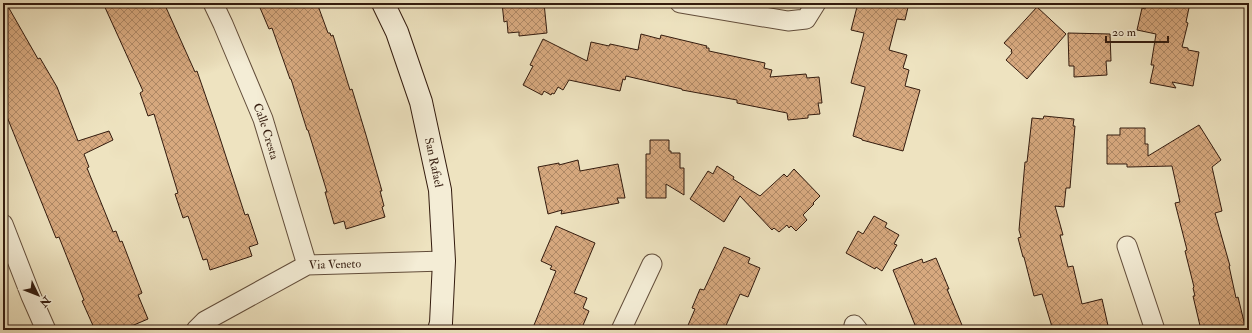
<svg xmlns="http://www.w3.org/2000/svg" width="1252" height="333" font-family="'IM FELL Double Pica',serif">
  <defs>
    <pattern id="building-cross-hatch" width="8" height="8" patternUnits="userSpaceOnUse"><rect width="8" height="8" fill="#d7a97f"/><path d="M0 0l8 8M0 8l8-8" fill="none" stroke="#af8966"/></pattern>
  </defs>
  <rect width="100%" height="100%" fill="#eee3c0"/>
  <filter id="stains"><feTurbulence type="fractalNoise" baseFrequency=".005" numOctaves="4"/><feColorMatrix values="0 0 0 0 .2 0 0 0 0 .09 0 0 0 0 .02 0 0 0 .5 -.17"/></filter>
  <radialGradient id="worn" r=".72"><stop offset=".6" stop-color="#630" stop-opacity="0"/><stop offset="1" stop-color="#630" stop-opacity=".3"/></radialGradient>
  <!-- building -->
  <g fill="url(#building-cross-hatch)" stroke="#331b0e">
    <polygon points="3,3 6,3 38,59 40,58 57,87 78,141 109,131 113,140 84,154 89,167 87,168 113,232 116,231 120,242 122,241 142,293 138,295 148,319 122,330 95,330 82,301 84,300 59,237 56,238 3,107"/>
    <polygon points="103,3 164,3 195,72 197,71 216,126 245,215 248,214 258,244 249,247 252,256 210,270 207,259 203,260 188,216 183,218 175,194 178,193 154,114 148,116 140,93 143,91"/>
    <polygon points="258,3 317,3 328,33 330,33 331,36 333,35 350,90 352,89 366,135 382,191 380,191 384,206 382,207 385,217 346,229 344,221 334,224 325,192 327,192 308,130 307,130 291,79 290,79 272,28 269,29"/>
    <polygon points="502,3 544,3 547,33 519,36 519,32 508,33 507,21 504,22"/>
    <polygon points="858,3 909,3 905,20 897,19 889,50 907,55 903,68 909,70 905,86 920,90 903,151 862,140 862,139 853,136 865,88 865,87 851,83 864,33 851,30"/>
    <polygon points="1147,3 1190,3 1186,22 1188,23 1182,47 1188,48 1188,50 1199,52 1193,86 1172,82 1176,88 1150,83 1154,65 1151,65 1156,34 1137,30 1142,8 1145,9"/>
    <polygon points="1037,7 1066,34 1027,79 1006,60 1012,53 1011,51 1012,50 1004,43"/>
    <polygon points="1068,33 1110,34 1111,61 1106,61 1107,75 1074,77 1074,66 1069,66"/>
    <polygon points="641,34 660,39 661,35 707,46 706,48 709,48 709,51 765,63 764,68 772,70 770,77 806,74 807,78 819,77 822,103 818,103 820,114 808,115 808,118 788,120 787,113 737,103 737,100 682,90 682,89 626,76 625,80 623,79 620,91 569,80 563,90 558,87 554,94 552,93 551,95 544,91 542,95 523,85 533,66 530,65 543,39 587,61 591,42 609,46 610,44 638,50"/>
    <polygon points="1044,116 1074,119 1073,126 1075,126 1070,188 1066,188 1064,207 1055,206 1063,235 1060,235 1068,267 1073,266 1082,304 1102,299 1109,330 1053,330 1042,294 1034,296 1024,257 1023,257 1018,238 1021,237 1019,230 1025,162 1027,162 1032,118 1043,119"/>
    <polygon points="1199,125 1221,160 1212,167 1222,211 1215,213 1230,266 1229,266 1236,298 1238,297 1246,330 1201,330 1193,296 1195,296 1193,288 1194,287 1185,251 1187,250 1175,203 1180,202 1172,166 1129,167 1127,167 1127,164 1107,164 1107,135 1120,135 1120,128 1145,128 1145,144 1148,144 1148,156"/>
    <polygon points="650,140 669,140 669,151 671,151 671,153 680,153 680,168 684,168 684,195 666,184 666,198 646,198 646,154 650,154"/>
    <polygon points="578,160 580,171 618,164 625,198 617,198 619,203 561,214 562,210 548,214 538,167 559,163 559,165"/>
    <polygon points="717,166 734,177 733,179 760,196 784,174 787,177 794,169 820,196 813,203 814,204 803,215 807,220 796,231 791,226 789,228 787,225 779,232 774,228 772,230 740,196 724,222 690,199 708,171 713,174"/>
    <polygon points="874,216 887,223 885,227 899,235 894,244 897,245 882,271 876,267 875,269 846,253 858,231 863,234"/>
    <polygon points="556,226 595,243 574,293 587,298 583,308 589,311 581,330 532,330 556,271 550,269 552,266 541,261"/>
    <polygon points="724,247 750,258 748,263 760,268 748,297 740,294 724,330 686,330 695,309 692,308 700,289 704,290"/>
    <polygon points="936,258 949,289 947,289 964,330 917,330 893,270 922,259 923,263"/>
  </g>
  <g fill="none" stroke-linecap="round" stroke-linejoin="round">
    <!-- street casing -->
    <g stroke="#624d3a" stroke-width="21">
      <g id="street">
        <path id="s1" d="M213,3L223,24L263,119L307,265"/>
        <polyline points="680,3 788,21 806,19 816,3"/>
        <polyline points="3,224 31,296 46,330"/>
        <polyline points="1127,246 1155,330"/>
        <polyline points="854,325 858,330"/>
        <path id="s2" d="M196,330L205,321L307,265L444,261"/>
        <polyline points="621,330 652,264"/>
      </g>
    </g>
    <!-- secondary casing -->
    <g stroke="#331b0e" stroke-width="24">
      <g id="secondary">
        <path id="s3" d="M383,3L397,32L421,102L440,190L444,261L441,323L439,330"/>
      </g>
    </g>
    <!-- street -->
    <use href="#street" stroke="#f4edd6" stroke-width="19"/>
    <!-- secondary -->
    <use href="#secondary" stroke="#f4edd6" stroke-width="22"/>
  </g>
  <g text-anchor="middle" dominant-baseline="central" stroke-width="4" stroke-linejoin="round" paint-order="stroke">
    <!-- street labels -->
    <g font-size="12" fill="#331b0e" stroke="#f4edd6">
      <text stroke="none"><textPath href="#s1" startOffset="139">Calle Cresta</textPath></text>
      <text stroke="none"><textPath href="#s3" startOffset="168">San Rafael</textPath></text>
      <text stroke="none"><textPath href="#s2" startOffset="157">Via Veneto</textPath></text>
    </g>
  </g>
  <!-- margin -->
  <rect width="1252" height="333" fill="none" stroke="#eee3c0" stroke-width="16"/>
  <rect x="4" y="4" width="1244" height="325" fill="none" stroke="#331b0e" stroke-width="2"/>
  <rect x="8" y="8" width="1236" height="317" fill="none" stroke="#331b0e"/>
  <!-- north arrow -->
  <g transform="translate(38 295) rotate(133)" stroke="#f4edd6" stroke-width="3" paint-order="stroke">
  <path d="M0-3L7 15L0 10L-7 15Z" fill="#331b0e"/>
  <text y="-6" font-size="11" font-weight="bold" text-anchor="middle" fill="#331b0e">N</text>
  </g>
  <!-- scale -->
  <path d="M1106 36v6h62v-6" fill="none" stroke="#331b0e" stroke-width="2"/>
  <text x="1112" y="36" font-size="12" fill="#331b0e" stroke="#f4edd6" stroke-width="3" paint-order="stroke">20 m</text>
  <rect width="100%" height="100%" filter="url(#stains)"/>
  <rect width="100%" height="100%" fill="url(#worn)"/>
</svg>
